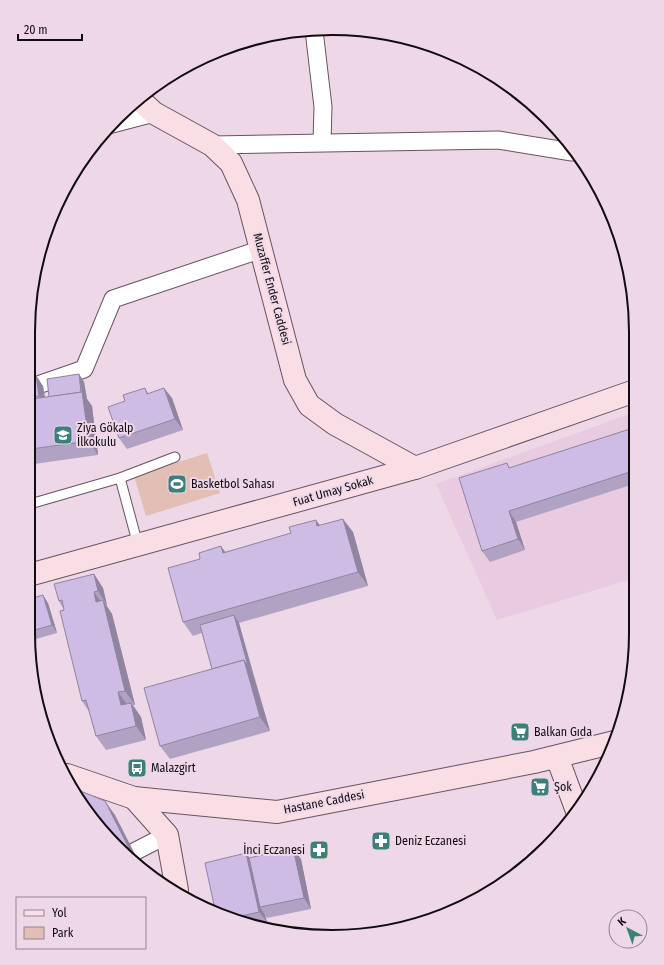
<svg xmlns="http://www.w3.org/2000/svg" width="664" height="965" font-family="'Fira Sans Condensed',sans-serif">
  <rect width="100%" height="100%" fill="#eed8e8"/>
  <!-- built -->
  <polygon fill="#e8cbe0" points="632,413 633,441 467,489 525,550 516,522 634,484 635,578 497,620 436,484"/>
  <!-- green -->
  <polygon fill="#e2beb5" points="207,453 220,493 146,516 134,476"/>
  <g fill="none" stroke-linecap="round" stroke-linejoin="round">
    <!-- lane casing -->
    <g stroke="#665361" stroke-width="11">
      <g id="lane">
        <polyline points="120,478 138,545"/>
        <polyline points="30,504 120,478 175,457"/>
      </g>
    </g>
    <!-- street casing -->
    <g stroke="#665361" stroke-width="19">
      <g id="street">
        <polyline points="314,30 323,107 322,142"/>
        <polyline points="112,124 154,113"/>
        <polyline points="212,145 498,140 572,152"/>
        <polyline points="32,387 84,369 113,299 262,249"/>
        <polyline points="126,856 167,835"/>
      </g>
    </g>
    <!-- secondary casing -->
    <g stroke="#665361" stroke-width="24">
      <g id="secondary">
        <polyline points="139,99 154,113 212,145 231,163 248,200 295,380 309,405 335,424 415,468"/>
        <polyline points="29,575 415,468 632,392"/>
        <polyline points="557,757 577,811"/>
        <polyline points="67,775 134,798 277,812 534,762 615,742"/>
        <polyline points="134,798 167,835 177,890"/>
      </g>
    </g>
    <!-- lane -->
    <use href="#lane" stroke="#fff" stroke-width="9"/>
    <!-- street -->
    <use href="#street" stroke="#fff" stroke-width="17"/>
    <!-- secondary -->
    <use href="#secondary" stroke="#fadee5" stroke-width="22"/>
  </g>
  <!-- wall -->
  <g fill="#b1a2c4">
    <polygon points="79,374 84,382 87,399 92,406 98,455 34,464 35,473 31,474 32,375 43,386 45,397 49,397"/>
    <polygon points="145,388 148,393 172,398 183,430 127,449 119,438 125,401"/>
    <polygon points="633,428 634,484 516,522 525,550 490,562 482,551 511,468"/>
    <polygon points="320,525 353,532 368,586 239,623 270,731 170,759 160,746 212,669 202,633 193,636 183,622 225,552"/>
    <polygon points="94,574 103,588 107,605 106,605 112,614 135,705 133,705 141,717 146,740 106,750 96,736 90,713 82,701 64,610 59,601"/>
    <polygon points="29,599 48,603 57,633 29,641 28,633"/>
    <polygon points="246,853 250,859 301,859 311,909 267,918 265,915 267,922 257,925 216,914"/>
  </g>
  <!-- shaded-wall -->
  <g fill="#9084a0">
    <polygon points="79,374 84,382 87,399 92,406 98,455 89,441"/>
    <polygon points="36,375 43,386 46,407 39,396"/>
    <polygon points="164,388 172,398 183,430 175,419"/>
    <polygon points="31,460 34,464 35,473 31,467"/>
    <polygon points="509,511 516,522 525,550 518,539"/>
    <polygon points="343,519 353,532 368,586 358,572"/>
    <polygon points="316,520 326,534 317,526"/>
    <polygon points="221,546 231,560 223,553"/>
    <polygon points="94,574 103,588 107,605 98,591"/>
    <polygon points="94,592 104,606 96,602"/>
    <polygon points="43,595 48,603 57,633 52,625"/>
    <polygon points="103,600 112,614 135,705 125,691"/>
    <polygon points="234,615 239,623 253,674 248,666"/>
    <polygon points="244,660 253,674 270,731 260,717"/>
    <polygon points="118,692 128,706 121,705"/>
    <polygon points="131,703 141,717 146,740 136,726"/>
    <polygon points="105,801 115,815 142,868 136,864"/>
    <polygon points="293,848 301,859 311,909 304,898"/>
    <polygon points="246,853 254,864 260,907 265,915 267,922 259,912"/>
  </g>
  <!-- building -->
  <g fill="#cebce4" stroke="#9084a0">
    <polygon points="79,374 81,392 49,397 47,379"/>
    <polygon points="32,375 36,375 39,396 32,397"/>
    <polygon points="145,388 147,394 164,388 175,419 119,438 108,407 125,401 123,395"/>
    <polygon points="82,392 89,441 31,449 32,399"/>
    <polygon points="633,428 633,471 509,511 518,539 482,551 459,478 507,463 509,468"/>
    <polygon points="343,519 358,572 183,622 168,568 200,559 199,553 221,546 223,553 291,533 289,527 316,520 317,526"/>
    <polygon points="94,574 98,591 94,592 96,602 103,600 125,691 118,692 121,705 131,703 136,726 96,736 86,700 82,701 60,611 64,610 62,600 59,601 54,584"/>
    <polygon points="43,595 52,625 28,632 29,599"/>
    <polygon points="234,615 248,666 244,660 212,669 200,625"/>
    <polygon points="244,660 260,717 160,746 144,688"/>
    <polygon points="73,788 105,801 135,860 136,864 132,862 79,802"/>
    <polygon points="293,848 304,898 260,907 249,858"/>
    <polygon points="246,853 259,912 232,918 216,914 205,863"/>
    <polygon points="399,928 391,931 384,931"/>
  </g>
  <!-- icons -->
  <defs>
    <g id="school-square" transform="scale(1)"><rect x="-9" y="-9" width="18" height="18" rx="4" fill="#3b817a" stroke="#eed8e8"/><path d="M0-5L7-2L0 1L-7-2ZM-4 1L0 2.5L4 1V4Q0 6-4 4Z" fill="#fff"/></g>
    <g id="stadium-square" transform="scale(1)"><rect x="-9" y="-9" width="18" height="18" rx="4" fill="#3b817a" stroke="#eed8e8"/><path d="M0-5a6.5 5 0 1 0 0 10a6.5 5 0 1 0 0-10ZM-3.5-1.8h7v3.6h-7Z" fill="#fff"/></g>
    <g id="supermarket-square" transform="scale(1)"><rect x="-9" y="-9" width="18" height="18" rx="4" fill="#3b817a" stroke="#eed8e8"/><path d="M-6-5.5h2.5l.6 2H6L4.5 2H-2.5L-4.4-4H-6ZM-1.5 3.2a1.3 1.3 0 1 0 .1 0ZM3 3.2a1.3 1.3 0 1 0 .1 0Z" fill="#fff"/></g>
    <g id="bus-square" transform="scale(1)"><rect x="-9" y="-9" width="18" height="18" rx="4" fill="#3b817a" stroke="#eed8e8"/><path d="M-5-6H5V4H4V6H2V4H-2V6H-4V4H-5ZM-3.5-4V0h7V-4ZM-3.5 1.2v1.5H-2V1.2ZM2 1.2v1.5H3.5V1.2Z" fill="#fff"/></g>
    <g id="pharmacy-square" transform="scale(1)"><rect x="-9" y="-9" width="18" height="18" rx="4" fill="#3b817a" stroke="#eed8e8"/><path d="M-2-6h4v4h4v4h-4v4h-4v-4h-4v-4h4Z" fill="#fff"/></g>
  </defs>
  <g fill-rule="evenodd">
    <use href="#school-square" x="63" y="435"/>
    <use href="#stadium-square" x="177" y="484"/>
    <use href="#supermarket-square" x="520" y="732"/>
    <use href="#bus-square" x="137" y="768"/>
    <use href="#supermarket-square" x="540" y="787"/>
    <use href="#pharmacy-square" x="381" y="841"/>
    <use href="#pharmacy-square" x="319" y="850"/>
  </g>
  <g text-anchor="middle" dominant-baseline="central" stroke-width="4" stroke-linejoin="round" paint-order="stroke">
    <!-- street labels -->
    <g font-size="12" fill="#120b10" stroke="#eed8e8">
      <text transform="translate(272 289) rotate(75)">Muzaffer Ender Caddesi</text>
      <text transform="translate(333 491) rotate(-16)">Fuat Umay Sokak</text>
      <text transform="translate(324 802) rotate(-11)">Hastane Caddesi</text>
    </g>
    <!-- poi labels -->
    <g font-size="12" fill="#120b10" stroke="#eed8e8" text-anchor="start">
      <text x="77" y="428">Ziya Gökalp<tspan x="77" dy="14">İlkokulu</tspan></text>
      <text x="191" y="484">Basketbol Sahası</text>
      <text x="534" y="732">Balkan Gıda</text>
      <text x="151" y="768">Malazgirt</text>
      <text x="554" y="787">Şok</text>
      <text x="395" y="841">Deniz Eczanesi</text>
      <text x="305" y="850" text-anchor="end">İnci Eczanesi</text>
    </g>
  </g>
  <!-- crop -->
  <path d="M0 0H664V965H0ZM332 35H332A297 297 0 0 1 629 332V633A297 297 0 0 1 332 930H332A297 297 0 0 1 35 633V332A297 297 0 0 1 332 35Z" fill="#eed8e8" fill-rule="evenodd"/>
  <path fill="none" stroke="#120b10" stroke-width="2" d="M332 35H332A297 297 0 0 1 629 332V633A297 297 0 0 1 332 930H332A297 297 0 0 1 35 633V332A297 297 0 0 1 332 35Z"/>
  <!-- legend -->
  <rect x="16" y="897" width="130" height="52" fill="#eed8e8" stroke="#968692"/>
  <rect x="24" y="910" width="20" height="6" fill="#fadee5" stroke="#968692"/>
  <text x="52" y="917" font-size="12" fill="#120b10">Yol</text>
  <rect x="24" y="927" width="20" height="12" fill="#e2beb5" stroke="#968692"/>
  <text x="52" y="937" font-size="12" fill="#120b10">Park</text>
  <!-- north arrow -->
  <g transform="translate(628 929) rotate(319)"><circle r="19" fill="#eed8e8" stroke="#968692"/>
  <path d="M0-3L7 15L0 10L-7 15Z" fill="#3b817a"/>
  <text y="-6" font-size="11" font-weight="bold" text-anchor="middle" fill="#120b10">K</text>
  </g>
  <!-- scale -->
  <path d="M18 34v6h64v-6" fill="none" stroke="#120b10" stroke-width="2"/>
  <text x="24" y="34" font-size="12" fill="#120b10" stroke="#eed8e8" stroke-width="3" paint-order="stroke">20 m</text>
</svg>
